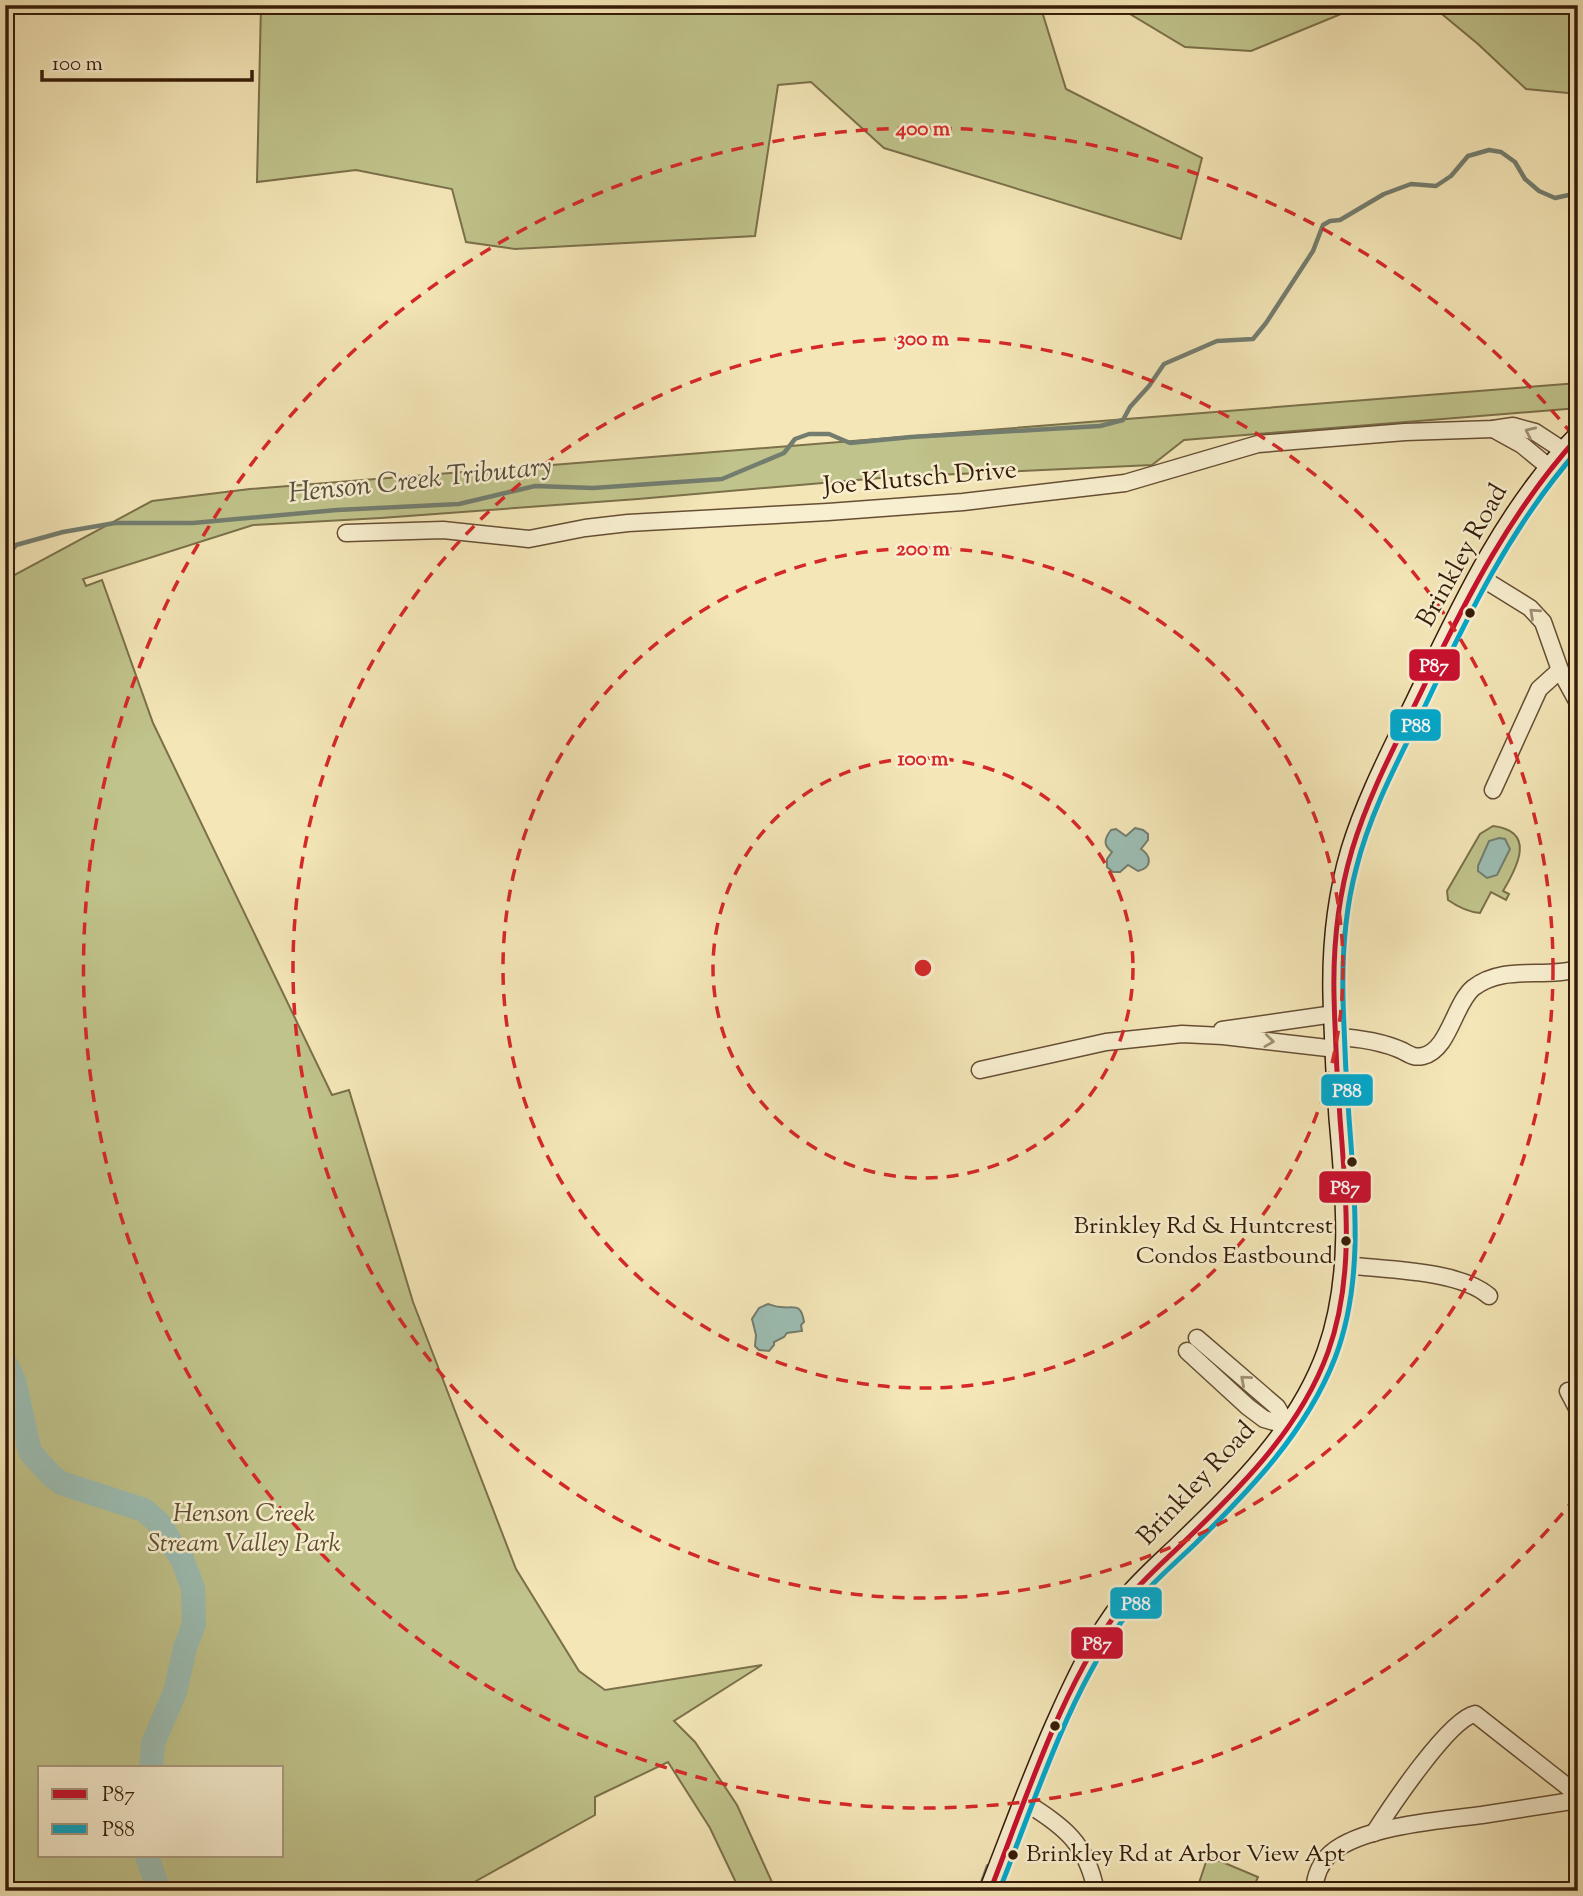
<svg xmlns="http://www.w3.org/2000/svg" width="1583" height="1896" font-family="'Sorts Mill Goudy',serif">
  <rect width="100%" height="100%" fill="#f4e6b7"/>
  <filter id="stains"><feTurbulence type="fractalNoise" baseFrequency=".00286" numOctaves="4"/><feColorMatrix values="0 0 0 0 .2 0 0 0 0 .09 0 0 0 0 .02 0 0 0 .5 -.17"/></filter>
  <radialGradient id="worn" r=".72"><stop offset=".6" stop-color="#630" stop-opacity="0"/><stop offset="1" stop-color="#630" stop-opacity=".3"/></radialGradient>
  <!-- green -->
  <g fill="#c0c38b" stroke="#7b704a" stroke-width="2" fill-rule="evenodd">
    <polygon points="261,5 1040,5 1066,89 1202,158 1181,239 884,148 811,82 778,85 755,236 515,249 466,242 452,189 356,170 257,182"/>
    <polygon points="1115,5 1363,5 1251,51 1185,47"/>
    <polygon points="1431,5 1578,5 1578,94 1526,89 1478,44"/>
    <path d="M1578,383V408L1184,440L1152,465L892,477L638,499L381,518L253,525L83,579L86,586L102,580L153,723L332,1095L349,1090L413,1302L516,1569L579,1671L605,1690L762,1665L674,1721L695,1742L737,1805L776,1891H740L710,1828L668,1762L595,1797V1815L458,1891H5V580L152,501L250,489ZM282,1768V1856H40V1768Z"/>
    <path d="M1493,826C1536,831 1518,866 1503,891L1509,894L1506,900L1491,892L1480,913C1468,912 1458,907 1448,900L1447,891L1480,834Z"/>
    <polygon points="1208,1856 1258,1877 1252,1891 1209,1891 1198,1886"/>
  </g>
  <!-- water -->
  <g fill="#9cbeb4" stroke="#737d6f" stroke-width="2">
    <path d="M1135,828L1143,830L1148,834V840L1141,849C1152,856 1152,868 1138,871L1128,865L1120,872H1113L1107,867V859L1112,852C1103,845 1104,839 1111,830L1116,829L1126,836Z"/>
    <polygon points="1499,838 1505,839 1510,849 1497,875 1487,878 1478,871 1478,866 1489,841"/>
    <path d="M768,1304C772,1305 776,1307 781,1307C794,1309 801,1302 804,1322L801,1325L802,1331L787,1333L784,1337L774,1342V1345L769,1351L759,1350L755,1346L756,1335L752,1319L759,1308Z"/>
  </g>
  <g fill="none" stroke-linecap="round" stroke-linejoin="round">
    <!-- stream -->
    <g stroke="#737d6f" stroke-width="4.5">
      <polyline points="5,560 16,545 63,532 115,523 193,523 337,510 459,504 535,486 593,488 722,479 784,453 795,439 809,434 829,434 850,443 911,437 1100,426 1123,420 1130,407 1149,386 1164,364 1217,341 1253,339 1266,323 1313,251 1323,225 1330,221 1340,220 1384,194 1411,184 1436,186 1451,176 1468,156 1489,150 1501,152 1515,162 1525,179 1539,191 1555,198 1578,193"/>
      <polyline points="979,1891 988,1866"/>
    </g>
    <!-- river -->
    <g stroke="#9cbeb4" stroke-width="24">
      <polyline points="5,1362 14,1380 30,1452 51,1475 61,1483 144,1510 159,1523 182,1559 193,1588 194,1624 185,1648 175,1692 153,1743 151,1768"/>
      <polyline points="147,1856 159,1891"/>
    </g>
    <!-- street casing -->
    <g stroke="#664e34" stroke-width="19">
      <g id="street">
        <polyline points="1493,429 1522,445 1550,468"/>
        <polyline points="346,533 443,530 529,539 585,528 628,523 828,512 963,502 1125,483 1258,444 1405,432 1493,429 1513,426 1535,432 1564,451"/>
        <polyline points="1480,577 1530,608 1543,622 1560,670 1578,703"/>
        <polyline points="1493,790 1539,689 1560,670"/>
        <polyline points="1222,1030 1334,1014"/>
        <path d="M1335,1037C1359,1038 1381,1041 1403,1051C1410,1055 1415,1058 1423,1056C1449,1050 1454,1004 1473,988C1504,964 1543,979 1578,969"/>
        <polyline points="980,1070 1106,1042 1182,1034 1223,1036 1336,1049"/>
        <path d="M1346,1265C1386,1270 1459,1270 1489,1296"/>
        <polyline points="1197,1338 1277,1407 1288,1426"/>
        <polyline points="1187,1351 1248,1407 1264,1419 1288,1426"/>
        <polyline points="1568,1391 1578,1410"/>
        <path d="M1025,1802C1064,1827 1086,1842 1096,1891"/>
        <path d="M1374,1833C1390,1808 1449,1719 1475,1714L1578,1795"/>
        <path d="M1314,1891C1315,1876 1320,1863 1331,1853C1363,1826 1441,1820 1482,1815C1514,1810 1546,1805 1578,1800"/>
      </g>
    </g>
    <!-- secondary casing -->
    <g stroke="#361c08" stroke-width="24">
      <path id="secondary" d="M990,1891C1013,1833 1034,1774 1060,1717C1078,1677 1097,1637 1124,1603C1139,1584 1158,1567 1175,1551C1235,1493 1299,1433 1328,1352C1355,1276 1347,1196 1340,1118C1337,1077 1335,1036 1334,995C1333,947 1338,897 1352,850C1368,798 1394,749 1417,701C1461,609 1506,511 1578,437"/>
    </g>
    <!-- street -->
    <use href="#street" stroke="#f8efd0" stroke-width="16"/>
    <!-- secondary -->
    <use href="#secondary" stroke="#f8efd0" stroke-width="21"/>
    <!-- bus-1 casing -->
    <g stroke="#f8efd0" stroke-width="10">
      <path id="bus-1" d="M990,1891C1026,1799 1063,1681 1124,1603C1142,1580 1166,1560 1187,1539C1243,1485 1301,1427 1328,1352C1355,1277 1346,1196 1340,1118C1337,1077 1335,1036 1334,995C1333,947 1338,897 1352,850C1369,793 1398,740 1424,686C1467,597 1511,511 1578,437"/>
    </g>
    <!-- bus-2 casing -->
    <g stroke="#f8efd0" stroke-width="10">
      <path id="bus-2" d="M999,1891C1035,1801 1069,1690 1128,1613C1147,1587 1172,1566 1195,1544C1251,1489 1306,1432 1335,1358C1364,1282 1355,1198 1349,1118C1346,1078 1344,1038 1343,997C1342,954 1345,911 1356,869C1370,812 1399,759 1425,706C1468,615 1511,526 1578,450"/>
    </g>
    <!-- bus-1 -->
    <use href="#bus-1" stroke="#c8102e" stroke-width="5"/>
    <!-- bus-2 -->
    <use href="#bus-2" stroke="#00a9ce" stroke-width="5"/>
  </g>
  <!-- one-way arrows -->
  <defs><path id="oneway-chevron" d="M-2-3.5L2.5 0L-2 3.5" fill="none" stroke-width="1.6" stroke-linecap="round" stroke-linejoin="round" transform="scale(1.75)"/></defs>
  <g stroke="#a19076">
    <use href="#oneway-chevron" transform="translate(1530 432) rotate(-155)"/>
    <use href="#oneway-chevron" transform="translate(1534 613) rotate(-138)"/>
    <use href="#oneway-chevron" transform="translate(1269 1041) rotate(7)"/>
    <use href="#oneway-chevron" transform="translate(1245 1380) rotate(-139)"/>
  </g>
  <!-- distance rings -->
  <g fill="none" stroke="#d62828" stroke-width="3.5" stroke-dasharray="12 9">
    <circle cx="923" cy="968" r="210"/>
    <circle cx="923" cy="968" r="420"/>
    <circle cx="923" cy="968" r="630"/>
    <path d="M1576 1497A840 840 0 1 1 1576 439"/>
  </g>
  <!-- markers -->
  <g fill="#361c08" stroke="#f8efd0" stroke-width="2.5">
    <circle cx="1470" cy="613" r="6"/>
    <circle cx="1352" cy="1162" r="6"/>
    <circle cx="1346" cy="1241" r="6"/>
    <circle cx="1055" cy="1726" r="6"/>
    <circle cx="1013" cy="1855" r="6"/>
  </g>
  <g text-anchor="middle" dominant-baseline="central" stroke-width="5" stroke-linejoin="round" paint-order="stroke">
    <!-- bus labels -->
    <g font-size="24" fill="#361c08" stroke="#f8efd0" text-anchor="end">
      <text x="1333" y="1227">Brinkley Rd &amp; Huntcrest<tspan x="1333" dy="30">Condos Eastbound</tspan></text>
      <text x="1026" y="1855" text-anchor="start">Brinkley Rd at Arbor View Apt</text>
    </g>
    <!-- street labels -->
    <g font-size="26" fill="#361c08" stroke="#f8efd0">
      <text transform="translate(920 479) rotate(-5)">Joe Klutsch Drive</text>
      <text transform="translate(1463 556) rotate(-61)">Brinkley Road</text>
      <text transform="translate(1197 1484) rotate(-47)">Brinkley Road</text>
    </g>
    <!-- park labels -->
    <g font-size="26" font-style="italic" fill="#5f4e2f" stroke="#f8efd0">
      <text x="244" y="1514">Henson Creek<tspan x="244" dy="30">Stream Valley Park</tspan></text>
    </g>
    <!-- water labels -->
    <g font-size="28" font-style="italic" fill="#554d3c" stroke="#f8efd0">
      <text transform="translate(420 481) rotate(-6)">Henson Creek Tributary</text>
    </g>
  </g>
  <circle cx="923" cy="968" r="10" fill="#d62828" stroke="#f8efd0" stroke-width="3.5"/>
  <g font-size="21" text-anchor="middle" font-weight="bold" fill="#d62828" stroke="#f8efd0" stroke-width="5" stroke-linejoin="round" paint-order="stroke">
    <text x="923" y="135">400 m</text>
    <text x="923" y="345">300 m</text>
    <text x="923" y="555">200 m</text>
    <text x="923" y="765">100 m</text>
  </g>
  <g stroke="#f8efd0" stroke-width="2.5">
    <rect x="1408" y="648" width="53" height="34" rx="7" fill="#c8102e"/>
    <rect x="1389" y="708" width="53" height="34" rx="7" fill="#00a9ce"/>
    <rect x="1320" y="1073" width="54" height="34" rx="7" fill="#00a9ce"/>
    <rect x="1318" y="1170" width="54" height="34" rx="7" fill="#c8102e"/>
    <rect x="1109" y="1586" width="54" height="34" rx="7" fill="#00a9ce"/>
    <rect x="1070" y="1626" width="54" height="34" rx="7" fill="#c8102e"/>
  </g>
  <g font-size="19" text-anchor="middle" font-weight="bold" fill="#fff">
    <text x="1434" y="672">P87</text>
    <text x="1416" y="732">P88</text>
    <text x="1347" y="1097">P88</text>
    <text x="1345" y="1194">P87</text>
    <text x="1136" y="1610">P88</text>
    <text x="1097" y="1650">P87</text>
  </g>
  <!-- margin -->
  <rect width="1583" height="1896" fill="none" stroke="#f4e6b7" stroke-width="28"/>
  <rect x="7" y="7" width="1569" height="1882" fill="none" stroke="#361c08" stroke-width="3.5"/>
  <rect x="14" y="14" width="1555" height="1868" fill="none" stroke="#361c08" stroke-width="2"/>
  <!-- legend -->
  <rect x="38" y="1766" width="245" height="91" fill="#f8efd0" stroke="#aa9b80" stroke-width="2"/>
  <rect x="52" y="1789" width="35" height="10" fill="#c8102e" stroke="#aa9b80" stroke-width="2"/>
  <text x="102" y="1801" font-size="21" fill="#361c08">P87</text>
  <rect x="52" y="1824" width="35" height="10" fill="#00a9ce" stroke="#aa9b80" stroke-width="2"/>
  <text x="102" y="1836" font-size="21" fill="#361c08">P88</text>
  <!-- scale -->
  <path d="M42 70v10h210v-10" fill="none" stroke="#361c08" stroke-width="3.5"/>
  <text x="52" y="70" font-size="21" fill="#361c08" stroke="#f8efd0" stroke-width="5" paint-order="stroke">100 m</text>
  <rect width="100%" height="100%" filter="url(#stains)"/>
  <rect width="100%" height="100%" fill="url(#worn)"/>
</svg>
